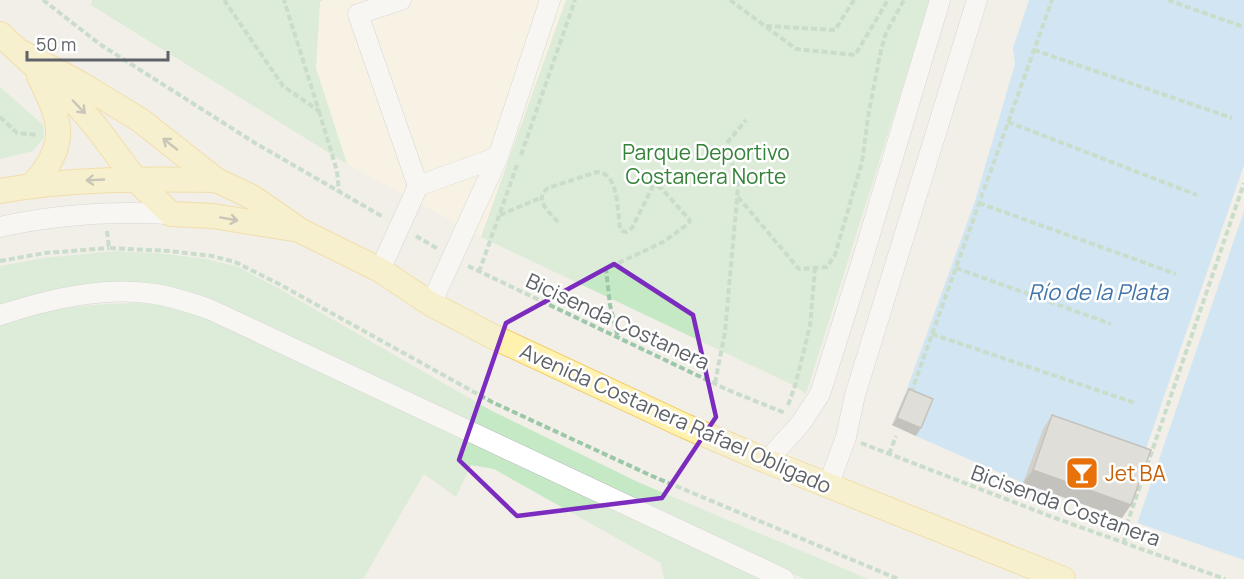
<svg xmlns="http://www.w3.org/2000/svg" width="1244" height="579" font-family="Manrope,sans-serif">
  <rect width="100%" height="100%" fill="#f1efe8"/>
  <!-- commercial -->
  <polygon fill="#fef7e0" points="323,0 566,0 481,237 347,164 316,68 320,2"/>
  <!-- green -->
  <g fill="#c5e8c5">
    <polygon points="92,0 323,0 320,2 316,68 347,164 91,5"/>
    <polygon points="566,0 930,0 806,394 795,386 481,237"/>
    <polygon points="0,87 43,125 44,138 33,151 0,159"/>
    <polygon points="114,251 166,254 206,259 236,266 278,288 490,410 640,483 868,579 804,579 244,315 183,291 0,307 0,266 43,258"/>
    <path d="M138,303L167,305L189,310L762,579H664L661,563L494,469L471,465L456,497L424,474L363,579H0V325C43,307 92,304 138,303Z"/>
  </g>
  <!-- water -->
  <polygon fill="#aadaff" points="1029,0 1244,0 1244,560 1023,483 916,436 904,397 975,201 1015,64 1013,48"/>
  <!-- pier -->
  <polygon fill="#f1efe8" points="1244,165 1244,211 1137,524 1122,518"/>
  <g fill="none" stroke-linecap="round" stroke-linejoin="round">
    <!-- minor casing -->
    <g stroke="#b5b8bc" stroke-width="21">
      <g id="minor">
        <polyline points="418,186 498,157"/>
        <path d="M0,227C56,214 113,211 171,214"/>
        <polyline points="380,270 418,186 358,14 401,0"/>
        <polyline points="431,304 498,157 550,0"/>
        <path d="M0,315C49,299 104,286 155,294C174,297 191,303 209,309L784,579"/>
        <polyline points="767,461 801,423 820,394 862,261 940,0"/>
        <polyline points="828,486 846,437 855,395 977,0"/>
      </g>
    </g>
    <!-- major casing -->
    <g stroke="#f2c960" stroke-width="26">
      <g id="major">
        <polyline points="0,34 80,108 97,128 135,179 171,214 213,216 293,229"/>
        <polyline points="21,52 81,84 140,120 216,180 252,197 301,231 380,270 431,304 494,337 685,426 767,461 1063,579"/>
        <path d="M33,185C69,142 62,123 39,76"/>
        <path d="M0,191C72,178 143,179 216,180"/>
      </g>
    </g>
    <!-- path -->
    <g stroke="#9cc7a9" stroke-width="4" stroke-dasharray="6 3" stroke-linecap="butt">
      <polyline points="43,0 101,45 255,143 383,217"/>
      <polyline points="224,0 283,86 319,111 284,0"/>
      <polyline points="730,0 796,49 855,55 888,0"/>
      <polyline points="1168,0 1244,27"/>
      <polyline points="766,26 835,30 854,0"/>
      <polyline points="1034,50 1232,118"/>
      <polyline points="319,111 337,171 339,192"/>
      <polyline points="0,117 17,133 38,135"/>
      <polyline points="1008,122 1197,195"/>
      <polyline points="521,155 575,0"/>
      <polyline points="738,197 799,269 827,267 835,255 862,162 869,111 881,50 886,33 904,0"/>
      <polyline points="979,203 1176,274"/>
      <polyline points="500,215 540,198"/>
      <path d="M558,222C549,212 533,199 548,188L597,172C619,172 617,211 620,227L622,231L627,232L632,228L653,186H657L662,189L688,218L690,221L688,224L663,242L606,269L610,305L618,337"/>
      <polyline points="107,231 109,248 169,251 212,256 235,262 279,284 492,402 652,476 898,579"/>
      <polyline points="416,236 438,249"/>
      <polyline points="0,261 45,253 109,248"/>
      <polyline points="468,266 728,390 785,413"/>
      <polyline points="956,268 1111,324"/>
      <polyline points="479,272 517,165"/>
      <polyline points="932,334 1135,403"/>
      <polyline points="715,383 725,332 738,187 727,143 746,120"/>
      <polyline points="911,393 1052,0"/>
      <polyline points="788,405 795,386 810,326 815,268"/>
      <polyline points="861,443 1055,518 1225,579"/>
      <polyline points="889,454 896,436"/>
      <polyline points="1124,543 1128,521 1244,183"/>
    </g>
    <!-- minor -->
    <use href="#minor" stroke="#fff" stroke-width="20"/>
    <!-- major -->
    <use href="#major" stroke="#fff2af" stroke-width="24"/>
  </g>
  <!-- wall -->
  <g fill="#afaea9">
    <polygon points="909,389 916,436 892,425 904,397"/>
    <polygon points="1052,415 1122,518 1023,483 1043,429"/>
  </g>
  <!-- shaded-wall -->
  <g fill="#8f8d8a">
    <polygon points="897,418 921,428 916,436 892,425"/>
    <polygon points="1033,470 1131,505 1122,518 1023,483"/>
  </g>
  <!-- building -->
  <g fill="#cccac5" stroke="#8f8d8a" stroke-width="1.5">
    <polygon points="909,389 933,399 921,428 897,418"/>
    <polygon points="1052,415 1151,450 1131,505 1033,470"/>
  </g>
  <!-- one-way arrows -->
  <defs><path id="oneway-shaft" d="M-6 0H5M1.5-3L5.5 0L1.5 3" fill="none" stroke-width="1.6" stroke-linecap="round" stroke-linejoin="round" transform="scale(1.5)"/></defs>
  <g stroke="#979581">
    <use href="#oneway-shaft" transform="translate(79 107) rotate(46)"/>
    <use href="#oneway-shaft" transform="translate(170 144) rotate(-142)"/>
    <use href="#oneway-shaft" transform="translate(95 180) rotate(177)"/>
    <use href="#oneway-shaft" transform="translate(229 219) rotate(10)"/>
  </g>
  <!-- marked area -->
  <path d="M0 0H1244V579H0ZM614,264L693,315L716,417L662,498L517,516L459,460L506,323Z" fill="#f1efe8" fill-opacity=".55" fill-rule="evenodd"/>
  <path fill="none" stroke="#7b2cbf" stroke-width="4.5" stroke-linejoin="round" d="M614,264L693,315L716,417L662,498L517,516L459,460L506,323Z"/>
  <!-- icons -->
  <defs>
    <g id="bar-square" transform="scale(1.725)"><rect x="-9" y="-9" width="18" height="18" rx="4" fill="#e8710a" stroke="#fff"/><path d="M-6-5H6L.8 .8V4.5H3.5V6h-7V4.5H-.8V.8Z" fill="#fff"/></g>
  </defs>
  <g fill-rule="evenodd">
    <use href="#bar-square" x="1082" y="473"/>
  </g>
  <g text-anchor="middle" dominant-baseline="central" stroke-width="5" stroke-linejoin="round" paint-order="stroke">
    <!-- park labels -->
    <g font-size="21" fill="#348238" stroke="#fff">
      <text x="706" y="152">Parque Deportivo<tspan x="706" dy="24">Costanera Norte</tspan></text>
    </g>
    <!-- street labels -->
    <g font-size="21" fill="#5f6368" stroke="#fff">
      <text transform="translate(618 321) rotate(25)">Bicisenda Costanera</text>
      <text transform="translate(676 418) rotate(24)">Avenida Costanera Rafael Obligado</text>
      <text transform="translate(1066 505) rotate(20)">Bicisenda Costanera</text>
    </g>
    <!-- food labels -->
    <g font-size="21" fill="#c56008" stroke="#fff" text-anchor="start">
      <text x="1105" y="473">Jet BA</text>
    </g>
    <!-- water labels -->
    <g font-size="22" font-style="italic" fill="#4174aa" stroke="#fff">
      <text x="1098" y="292">Río de la Plata</text>
    </g>
  </g>
  <!-- scale -->
  <path d="M27 51v9h141v-9" fill="none" stroke="#5f6368" stroke-width="3"/>
  <text x="36" y="51" font-size="18" fill="#5f6368" stroke="#ffffff" stroke-width="4.5" paint-order="stroke">50 m</text>
</svg>
